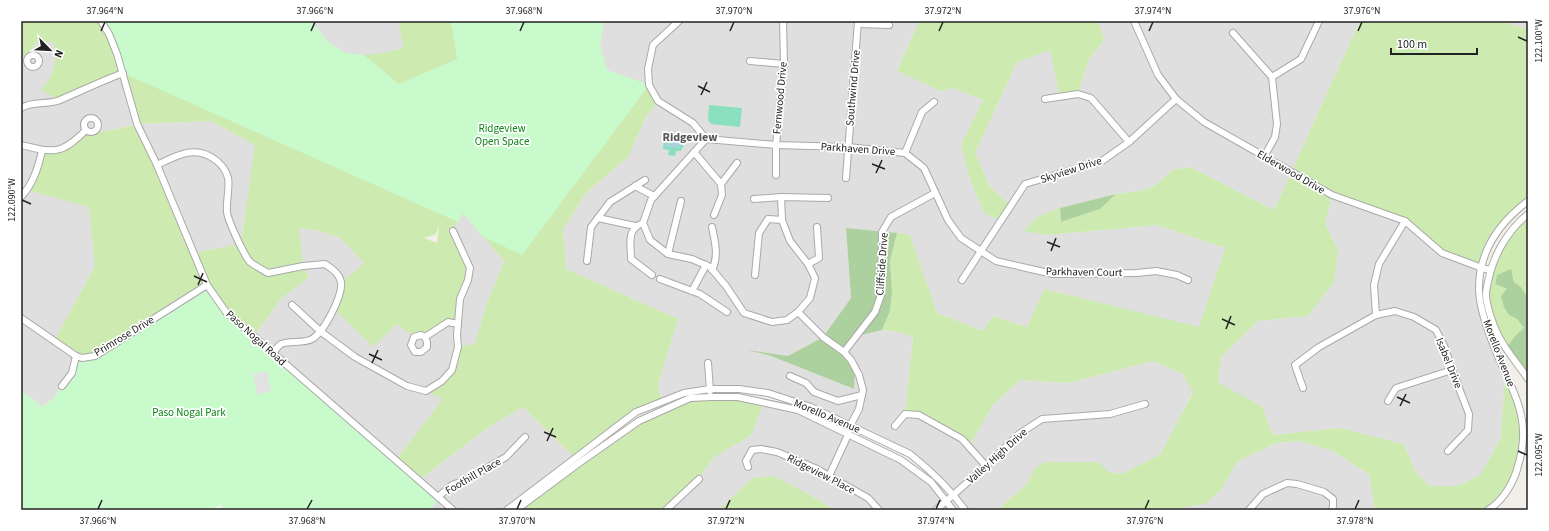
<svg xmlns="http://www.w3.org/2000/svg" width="1549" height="531" font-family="'Source Sans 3',sans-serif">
  <rect width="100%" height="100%" fill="#f2efe9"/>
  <!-- residential -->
  <g fill="#e0dfdf">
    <polygon points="311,21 398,21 405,48 374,55 355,55 345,53 328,42"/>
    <polygon points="604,21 919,21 897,70 941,91 954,88 983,100 961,145 970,179 984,213 1011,205 990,187 975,153 1017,62 1050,50 1060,96 1078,94 1088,61 1104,40 1098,21 1360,21 1274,210 1190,167 1172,170 1157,184 1145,190 1116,194 1060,208 1048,235 1157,225 1225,248 1199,328 1044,289 1027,327 993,316 983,331 937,313 910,235 846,228 851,298 823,337 788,356 752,352 771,356 854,389 844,352 857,336 882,330 900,332 913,337 905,414 919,415 969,447 992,406 1020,380 1068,383 1153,361 1183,374 1193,391 1161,455 1122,474 1109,472 1035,468 1027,484 997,510 965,510 910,454 850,426 768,393 710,389 662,402 658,385 678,319 566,269 563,229 586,193 628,157 646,117 658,101 649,85 607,70 600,46"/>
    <polygon points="1500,21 1528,21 1528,29 1505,23"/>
    <polygon points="53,41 56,60 52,76 42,90 123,73 137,124 211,121 256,145 240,244 193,253 137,124 108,131 91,133 89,207 95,266 54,341 76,356 72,373 53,399 41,407 21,390 21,61 27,61 36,42"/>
    <polygon points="1332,195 1405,221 1482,268 1479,291 1483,313 1505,372 1501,438 1480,475 1458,486 1429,486 1416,472 1403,444 1340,428 1273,435 1262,406 1218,384 1221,357 1258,321 1308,316 1338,250 1325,223"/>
    <polygon points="463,213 504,261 486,306 475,345 452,370 427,391 444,399 396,460 253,337 282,298 309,277 303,266 298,228 319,231 341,238 365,263 341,283 373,347 453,231"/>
    <polygon points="765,401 798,410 901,460 931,482 946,501 936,510 835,510 805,492 752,478 719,510 666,510 699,479 713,458 751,435"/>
    <polygon points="523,407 575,458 507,510 431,510 438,497 419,480 490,426"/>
    <polygon points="1300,441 1333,451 1369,474 1375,510 1153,510 1156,508 1178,508 1221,490 1237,462 1276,443"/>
  </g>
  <!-- grass -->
  <g fill="#cdebb0" fill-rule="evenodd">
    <path d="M21,21H311C316,27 321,35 327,41C348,63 378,54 404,48L398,21H604L600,46L607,70L649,85L658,101L646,117L628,157L586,193L563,229L566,269L678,319L658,385L662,402L636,412L575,458L523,407L490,426L419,480L396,460L443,399L426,391L452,370L458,347L475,344L486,306L504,261L463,213L453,231L470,268L460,299L458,324L448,322L430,333L414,337L397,324L373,347L334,309L341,283L364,263L340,238L319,231L299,228L303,266L309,277L282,298L253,337L82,358L54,341L95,266L89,207L27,190L42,151L62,148L86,130C97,136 124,127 137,124L123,73L59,101L41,90C56,71 57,65 53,42H36L27,61H21ZM211,121L255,145L243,228L240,244L193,253L138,124ZM439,226L437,243L424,238L435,235Z"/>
    <polygon points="919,21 1098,21 1104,40 1088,61 1078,94 1060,97 1050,50 1017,62 975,153 990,187 1011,205 1001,221 984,213 970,179 961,145 983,100 954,88 941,91 897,71"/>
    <polygon points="1360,21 1500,21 1528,29 1528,201 1503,223 1482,268 1442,253 1405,221 1332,195 1325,223 1338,250 1334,282 1308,316 1258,321 1221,357 1218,383 1262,406 1273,435 1340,428 1403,444 1416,472 1429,486 1458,486 1480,475 1501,438 1505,372 1514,393 1523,436 1516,476 1488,510 1375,510 1369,474 1333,451 1300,441 1276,443 1237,462 1221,490 1205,504 1178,508 1156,508 1153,510 997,510 1027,484 1035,468 1045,462 1098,462 1109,472 1122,474 1160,455 1193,392 1183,374 1153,361 1068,383 1020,380 992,406 969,447 919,415 905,414 913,337 900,332 882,330 890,311 892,291 890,261 897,233 910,235 937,313 983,331 993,316 1027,327 1044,289 1199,327 1225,248 1157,225 1048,235 1023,231 1039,216 1060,208 1061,222 1100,209 1116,194 1145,190 1157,184 1172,170 1190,167 1274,210"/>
    <polygon points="1528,214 1528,299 1521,287 1514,282 1513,275 1497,275 1495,284 1507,289 1509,315 1517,319 1524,328 1515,336 1506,348 1498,335 1486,294 1497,253"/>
    <polygon points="711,397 765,401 751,435 713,458 699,479 666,510 516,510 639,421 690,398"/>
    <polygon points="773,476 805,492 835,510 719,510 752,478"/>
  </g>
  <!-- forest -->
  <g fill="#add19e">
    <polygon points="1116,194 1100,209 1061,222 1060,208"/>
    <polygon points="846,228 897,233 890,261 892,291 890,311 882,330 857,336 844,352 855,367 854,389 771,356 747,350 788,356 823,337 851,298"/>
    <polygon points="1511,269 1514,282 1521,287 1528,299 1528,374 1524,373 1506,348 1515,336 1524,328 1517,319 1509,315 1504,307 1501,296 1507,289 1495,284 1497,275"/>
  </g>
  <!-- park -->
  <g fill="#c8facc">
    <polygon points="101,21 311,21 328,42 345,53 364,55 399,84 457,59 452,27 450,21 604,21 600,46 607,70 649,85 522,255 482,236 463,213 458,222 123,73"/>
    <polygon points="207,285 226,312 438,497 431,510 223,510 221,504 211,510 21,510 21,390 42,407 53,399 72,373 76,356 95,356"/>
  </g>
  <!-- pitch -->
  <g fill="#88e0be">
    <polygon points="709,105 742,108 740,127 711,124 708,120"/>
    <polygon points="665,131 669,132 669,134 683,135 683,148 682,148 681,151 676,151 675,156 668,155 669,150 663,149"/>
  </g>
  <!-- parking -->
  <polygon fill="#e2e2e2" points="267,371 271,392 257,394 253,374"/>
  <!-- water -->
  <polygon fill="#aad3df" points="667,139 680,141 680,148 666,147"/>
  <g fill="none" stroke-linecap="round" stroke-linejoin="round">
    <!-- minor casing -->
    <g stroke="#a9a9a9" stroke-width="8">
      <g id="minor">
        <polyline points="101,21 109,34 117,54 137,124 157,165 207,285 226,312 453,510"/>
        <polyline points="679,21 653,45 648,69 649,85 658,101 693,123 706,139"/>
        <polyline points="1134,21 1158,75 1176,99 1204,122 1332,195 1405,221 1442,253 1482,268 1490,270"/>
        <polyline points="858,24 889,25"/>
        <polyline points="1233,33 1272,77 1277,124 1275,137 1264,157"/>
        <circle cx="33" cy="61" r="6"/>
        <polyline points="750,61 784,64"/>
        <polyline points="1272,77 1301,59 1319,21"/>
        <polyline points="1045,99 1078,94 1091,98 1129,142"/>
        <path d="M21,108C33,101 48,105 60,100C81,91 102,81 123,73"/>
        <circle cx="91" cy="125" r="7"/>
        <polyline points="706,139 776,145 848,147 905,153 924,168 948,220 961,238 996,261 1053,274 1137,273 1156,271 1177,275 1188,280"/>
        <polyline points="706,139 651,200 643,223 650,240 668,254 692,259 710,267 726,286 744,313 772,322 787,320 798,312 823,337 844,352 851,360 859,375 863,390 859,409 850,426 848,435 829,476"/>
        <path d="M21,145C54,153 61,155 86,130"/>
        <polyline points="694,152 721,184"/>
        <polyline points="905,153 922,112 934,102"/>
        <path d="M157,165C178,155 196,144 217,161C223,166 226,170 228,178C230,185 226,202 227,212C228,221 244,255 250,262C255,266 263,270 268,273L303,266L325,264C332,269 339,273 341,282C343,296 324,332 312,339C303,344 290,340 281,344C278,346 275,351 273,353"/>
        <polyline points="776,175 776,145 784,64 783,21"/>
        <polyline points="846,178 858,21"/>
        <polyline points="635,186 654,196"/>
        <path d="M21,197C33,184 38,168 42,151"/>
        <polyline points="781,197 782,220 790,241 808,264 815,278 810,298 798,312"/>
        <polyline points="754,199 781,197 828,198"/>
        <path d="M1528,214C1507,231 1493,256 1488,282C1487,286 1486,290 1486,294C1486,305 1493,325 1498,335C1506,351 1518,364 1528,379"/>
        <polyline points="714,215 722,195 721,184 737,163"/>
        <polyline points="598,218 635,226"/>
        <path d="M643,223C626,229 631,244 631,259L652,275"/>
        <path d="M712,227C715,242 719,256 712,270"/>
        <polyline points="668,254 681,201"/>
        <polyline points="587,261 591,227 610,202 645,180"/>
        <polyline points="808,264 819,258 817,227"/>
        <polyline points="755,275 759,233 768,219 782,220"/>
        <polyline points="660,279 700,294 727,312"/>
        <polyline points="962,280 1025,184 1102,161 1129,142 1176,99"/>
        <polyline points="692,291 706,265"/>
        <polyline points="292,305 320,331 355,357 407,386 426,391 442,381 452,370 458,347 457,335 460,299 468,280 470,268 453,231"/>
        <polyline points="1376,315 1374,285 1379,264 1405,221"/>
        <polyline points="21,318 76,356 82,358 95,356 207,285"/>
        <polyline points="425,337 427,342 427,347 421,352 415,352 411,345 414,337 421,335 425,337 448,322 458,324"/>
        <polyline points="844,352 875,312 881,295 882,232 891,217 935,193"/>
        <polyline points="708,363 710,391"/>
        <polyline points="790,376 806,383 814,392 838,401 862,395"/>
        <polyline points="62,386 72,373 76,356"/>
        <polyline points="1303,388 1295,365 1319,347 1376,315 1395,311 1414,317 1436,330 1445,348 1452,370 1469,414 1468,430 1448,451"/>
        <polyline points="1388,401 1396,388 1452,370"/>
        <polyline points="895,426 905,414 919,415 962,439 986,466"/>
        <polyline points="748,467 746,461 752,450 761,449 777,452 817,469 868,498 879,510"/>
        <polyline points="438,497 452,485 468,479 506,457 525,437"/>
        <path d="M507,510L636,412L684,393L710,389H739L768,393L811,407L910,454C930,470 950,489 965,510"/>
        <polyline points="516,510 579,463 639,421 690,398 711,397 738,397 798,410 901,460 931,482 953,510"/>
        <polyline points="666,510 699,479"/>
        <polyline points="936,510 986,466 1019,434 1042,419 1110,414 1145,404"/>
        <polyline points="1249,510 1263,494 1287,483 1297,484 1324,492 1333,499 1333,506 1332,510"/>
        <path d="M1488,510C1503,501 1514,482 1518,466C1521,456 1523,446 1523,436C1524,413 1514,392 1505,372C1495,350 1480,315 1479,291C1478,253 1499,223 1528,201"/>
      </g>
    </g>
    <!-- minor -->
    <use href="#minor" stroke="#fff" stroke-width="6"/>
  </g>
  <!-- ticks -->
  <path fill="none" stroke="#222" stroke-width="1.5" d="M101,31L105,22M311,31L315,22M520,31L524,22M730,31L734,22M939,31L943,22M1149,31L1153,22M1358,31L1362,22M1518,37L1527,41M698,86L710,92M701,95L707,82M872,164L885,169M876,173L882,160M22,200L31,204M1047,242L1060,247M1051,251L1056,238M194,276L207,282M198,285L203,273M1222,319L1235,325M1226,329L1231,316M369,354L382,360M372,363L378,350M1397,397L1410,403M1400,406L1406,394M544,432L556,437M547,441L553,428M1518,451L1527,455M98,509L102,500M307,509L312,500M517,509L521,500M726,509L730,500M936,509L940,500M1145,509L1149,500M1355,509L1359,500"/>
  <g text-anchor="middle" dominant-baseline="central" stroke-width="3.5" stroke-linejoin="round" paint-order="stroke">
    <!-- street labels -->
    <g font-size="11" fill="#222" stroke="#fff">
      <text transform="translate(853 88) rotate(-85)">Southwind Drive</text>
      <text transform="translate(780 98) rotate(-85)">Fernwood Drive</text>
      <text transform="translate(858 149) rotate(4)">Parkhaven Drive</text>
      <text transform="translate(1071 170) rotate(-18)">Skyview Drive</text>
      <text transform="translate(1291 172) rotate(30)">Elderwood Drive</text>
      <text transform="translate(882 264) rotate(-86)">Cliffside Drive</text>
      <text transform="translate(1084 272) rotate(1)">Parkhaven Court</text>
      <text transform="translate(124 336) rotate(-31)">Primrose Drive</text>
      <text transform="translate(256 338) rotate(42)">Paso Nogal Road</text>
      <text transform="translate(1499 353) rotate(69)">Morello Avenue</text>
      <text transform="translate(1449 363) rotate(68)">Isabel Drive</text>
      <text transform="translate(827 416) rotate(23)">Morello Avenue</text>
      <text transform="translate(997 456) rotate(-42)">Valley High Drive</text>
      <text transform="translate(821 474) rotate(27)">Ridgeview Place</text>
      <text transform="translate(473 476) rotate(-30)">Foothill Place</text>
    </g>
    <!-- park labels -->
    <g font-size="11" fill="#0c8416" stroke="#fff">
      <text x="502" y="128">Ridgeview<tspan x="502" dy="13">Open Space</tspan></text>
      <text x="189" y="412">Paso Nogal Park</text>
    </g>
    <!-- neighbourhood labels -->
    <g font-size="12" font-weight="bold" fill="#555" stroke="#fff">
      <text x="690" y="137">Ridgeview</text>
    </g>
  </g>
  <!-- border -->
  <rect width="1549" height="531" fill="none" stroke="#ffffff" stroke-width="44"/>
  <!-- north arrow -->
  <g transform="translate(50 50) rotate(114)" stroke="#ffffff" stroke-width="3" paint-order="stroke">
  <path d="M0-3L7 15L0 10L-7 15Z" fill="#222222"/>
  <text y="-6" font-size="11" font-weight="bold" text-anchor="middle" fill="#222222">N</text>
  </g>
  <!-- scale -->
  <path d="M1391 48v6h86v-6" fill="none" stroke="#222222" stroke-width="2"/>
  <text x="1397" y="48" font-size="12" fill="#222222" stroke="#ffffff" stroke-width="3" paint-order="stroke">100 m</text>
  <rect x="22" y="22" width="1505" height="487" fill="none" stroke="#222" stroke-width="1.5"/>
  <g font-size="10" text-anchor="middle" fill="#222">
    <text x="105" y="14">37.964°N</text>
    <text x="315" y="14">37.966°N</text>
    <text x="524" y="14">37.968°N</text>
    <text x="734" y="14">37.970°N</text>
    <text x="943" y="14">37.972°N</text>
    <text x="1153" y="14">37.974°N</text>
    <text x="1362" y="14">37.976°N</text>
    <text transform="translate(1538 41) rotate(-90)" y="4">122.100°W</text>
    <text transform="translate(11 200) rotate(-90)" y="4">122.090°W</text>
    <text transform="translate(1538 455) rotate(-90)" y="4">122.095°W</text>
    <text x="98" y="524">37.966°N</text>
    <text x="307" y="524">37.968°N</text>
    <text x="517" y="524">37.970°N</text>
    <text x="726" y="524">37.972°N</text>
    <text x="936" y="524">37.974°N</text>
    <text x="1145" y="524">37.976°N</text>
    <text x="1355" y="524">37.978°N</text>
  </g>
</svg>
